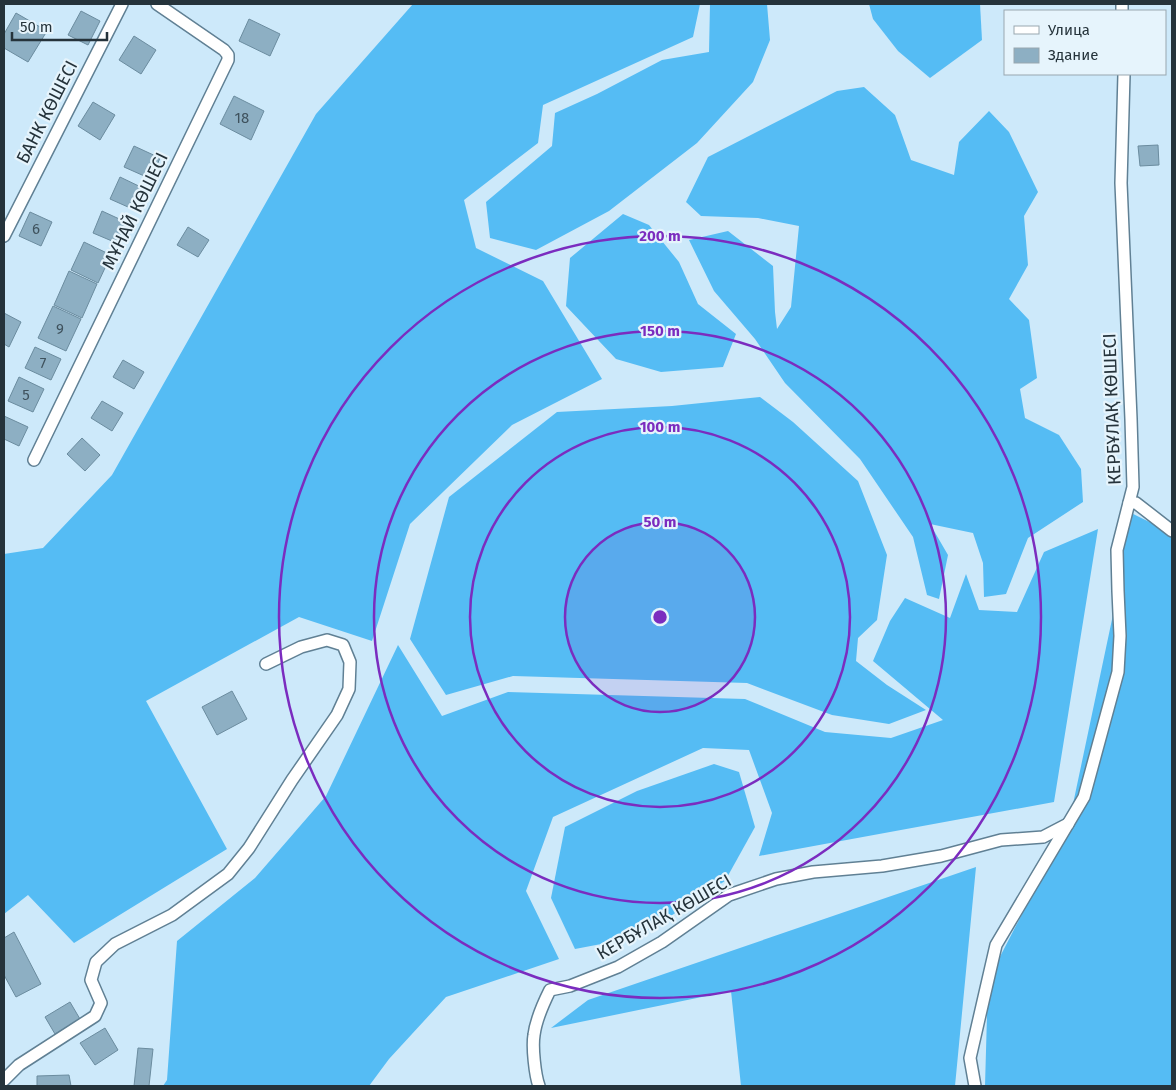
<svg xmlns="http://www.w3.org/2000/svg" width="1176" height="1090" font-family="'Fira Sans',sans-serif">
  <rect width="100%" height="100%" fill="#cde9fa"/>
  <!-- forest -->
  <g fill="#55bcf4">
    <polygon points="413,4 700,4 693,37 543,105 538,143 464,200 476,248 543,281 602,379 512,425 410,524 372,641 299,617 146,701 227,849 74,943 28,895 4,914 4,554 43,548 112,475 316,114"/>
    <polygon points="710,4 767,4 770,40 753,82 697,143 609,211 536,250 490,238 486,202 552,146 555,113 597,94 662,60 709,52"/>
    <polygon points="869,4 980,4 982,40 930,78 898,51 873,19"/>
    <polygon points="864,87 895,115 911,160 954,175 959,142 989,111 1009,132 1038,192 1024,216 1028,265 1009,299 1029,320 1037,378 1020,389 1025,418 1059,435 1081,469 1083,502 1028,538 1006,594 984,597 983,563 973,533 930,524 948,555 939,599 927,595 913,537 860,459 785,383 755,339 714,291 689,240 728,231 773,266 775,312 777,329 791,307 799,226 758,218 701,216 686,202 708,157 837,91"/>
    <polygon points="623,214 649,225 679,262 698,304 736,334 723,367 661,372 616,359 566,306 570,258"/>
    <polygon points="760,397 793,422 858,481 887,555 877,620 858,638 856,661 887,685 926,710 889,724 832,715 747,683 513,676 446,695 410,639 449,497 557,412 672,406"/>
    <polygon points="1127,511 1172,533 1172,1086 985,1086 988,980 1069,823 1118,591"/>
    <polygon points="1098,529 1054,802 759,856 772,813 749,750 703,748 553,817 526,891 559,959 446,997 389,1059 369,1086 163,1086 167,1080 177,941 255,878 326,796 398,645 442,716 508,692 745,699 825,732 891,738 943,720 873,661 890,621 905,598 950,618 966,574 979,610 1017,612 1044,552"/>
    <polygon points="714,764 739,772 755,827 725,881 638,937 575,949 551,898 565,827 637,791"/>
    <polygon points="976,867 955,1086 741,1086 731,991 551,1028 588,1000"/>
  </g>
  <!-- building -->
  <g fill="#8dafc3" stroke="#6b8c9f">
    <polygon points="81,11 100,21 88,45 68,35"/>
    <polygon points="16,13 47,31 28,62 4,48 4,34"/>
    <polygon points="249,19 280,34 270,56 239,41"/>
    <polygon points="134,36 156,50 141,74 119,60"/>
    <polygon points="234,96 264,111 251,140 220,124"/>
    <polygon points="93,102 115,115 100,140 78,126"/>
    <polygon points="1158,145 1159,165 1140,166 1138,146"/>
    <polygon points="134,146 160,158 151,179 124,167"/>
    <polygon points="120,177 147,190 137,211 110,199"/>
    <polygon points="102,211 128,223 119,244 93,233"/>
    <polygon points="30,212 52,222 41,246 19,236"/>
    <polygon points="188,227 209,240 198,257 177,245"/>
    <polygon points="84,242 111,255 98,283 71,270"/>
    <polygon points="69,271 97,284 82,318 54,305"/>
    <polygon points="53,306 81,319 66,351 38,338"/>
    <polygon points="4,313 21,322 9,347 4,344"/>
    <polygon points="35,347 61,359 51,380 25,368"/>
    <polygon points="123,360 144,372 134,389 113,377"/>
    <polygon points="19,377 44,389 33,412 8,401"/>
    <polygon points="102,401 123,413 112,431 91,418"/>
    <polygon points="4,416 28,427 19,446 4,439"/>
    <polygon points="82,438 100,455 85,471 67,454"/>
    <polygon points="232,691 247,719 217,735 202,707"/>
    <polygon points="14,932 41,984 16,997 4,975 4,938"/>
    <polygon points="70,1002 80,1019 55,1034 45,1017"/>
    <polygon points="105,1028 118,1050 95,1065 80,1043"/>
    <polygon points="138,1048 153,1049 149,1086 134,1086"/>
    <polygon points="69,1075 71,1086 37,1086 37,1076"/>
  </g>
  <g fill="none" stroke-linecap="round" stroke-linejoin="round">
    <!-- street casing -->
    <g stroke="#608094" stroke-width="14">
      <g id="street">
        <polyline points="1122,4 1122,11"/>
        <polyline points="4,236 122,4"/>
        <polyline points="34,460 228,60 228,55 224,50 157,4"/>
        <polyline points="1129,503 1136,503 1172,531"/>
        <polyline points="4,1080 19,1065 95,1016 101,1003 91,980 96,962 115,944 172,915 228,874 249,848 292,780 337,715 349,689 350,662 343,645 327,640 301,647 266,664"/>
        <path d="M539,1086C535,1075 532,1047 534,1035C536,1019 543,1004 550,990L570,986L618,967L662,942L729,895L776,879L813,872L882,866L941,856L1001,840L1043,837L1068,824"/>
        <polyline points="975,1086 970,1058 996,945 1084,797 1118,672 1120,636 1118,591 1117,550 1133,487 1131,419 1121,183 1124,74"/>
      </g>
    </g>
    <!-- street -->
    <use href="#street" stroke="#fff" stroke-width="11"/>
  </g>
  <!-- distance rings -->
  <circle cx="660" cy="617" r="95" fill="#7b2cbf" fill-opacity=".12"/>
  <g fill="none" stroke="#7b2cbf" stroke-width="2.5">
    <circle cx="660" cy="617" r="95"/>
    <circle cx="660" cy="617" r="190"/>
    <circle cx="660" cy="617" r="286"/>
    <circle cx="660" cy="617" r="381"/>
  </g>
  <g text-anchor="middle" dominant-baseline="central" stroke-width="4.5" stroke-linejoin="round" paint-order="stroke">
    <!-- number labels -->
    <g font-size="15" fill="#3f525d">
      <text x="242" y="118">18</text>
      <text x="36" y="229">6</text>
      <text x="60" y="329">9</text>
      <text x="43" y="363">7</text>
      <text x="26" y="395">5</text>
    </g>
    <!-- street labels -->
    <g font-size="18" fill="#25333b" stroke="#e6f4fc">
      <text transform="translate(47 112) rotate(-63)">БАНК КӨШЕСІ</text>
      <text transform="translate(135 211) rotate(-64)">МҰНАЙ КӨШЕСІ</text>
      <text transform="translate(1112 409) rotate(-92)">КЕРБҰЛАҚ КӨШЕСІ</text>
      <text transform="translate(664 917) rotate(-30)">КЕРБҰЛАҚ КӨШЕСІ</text>
    </g>
  </g>
  <circle cx="660" cy="617" r="8" fill="#7b2cbf" stroke="#e6f4fc" stroke-width="2.5"/>
  <g font-size="15" text-anchor="middle" font-weight="bold" fill="#7b2cbf" stroke="#e6f4fc" stroke-width="4.5" stroke-linejoin="round" paint-order="stroke">
    <text x="660" y="241">200 m</text>
    <text x="660" y="336">150 m</text>
    <text x="660" y="432">100 m</text>
    <text x="660" y="527">50 m</text>
  </g>
  <!-- border -->
  <rect width="1176" height="1090" fill="none" stroke="#25333b" stroke-width="10"/>
  <!-- legend -->
  <rect x="1004" y="10" width="162" height="65" fill="#e6f4fc" stroke="#99a7af"/>
  <rect x="1014" y="26" width="25" height="8" fill="#ffffff" stroke="#99a7af"/>
  <text x="1048" y="35" font-size="15" fill="#25333b">Улица</text>
  <rect x="1014" y="48" width="25" height="15" fill="#8dafc3" stroke="#99a7af"/>
  <text x="1048" y="60" font-size="15" fill="#25333b">Здание</text>
  <!-- scale -->
  <path d="M12 32v8h95v-8" fill="none" stroke="#25333b" stroke-width="2.5"/>
  <text x="20" y="32" font-size="15" fill="#25333b" stroke="#e6f4fc" stroke-width="4" paint-order="stroke">50 m</text>
</svg>
